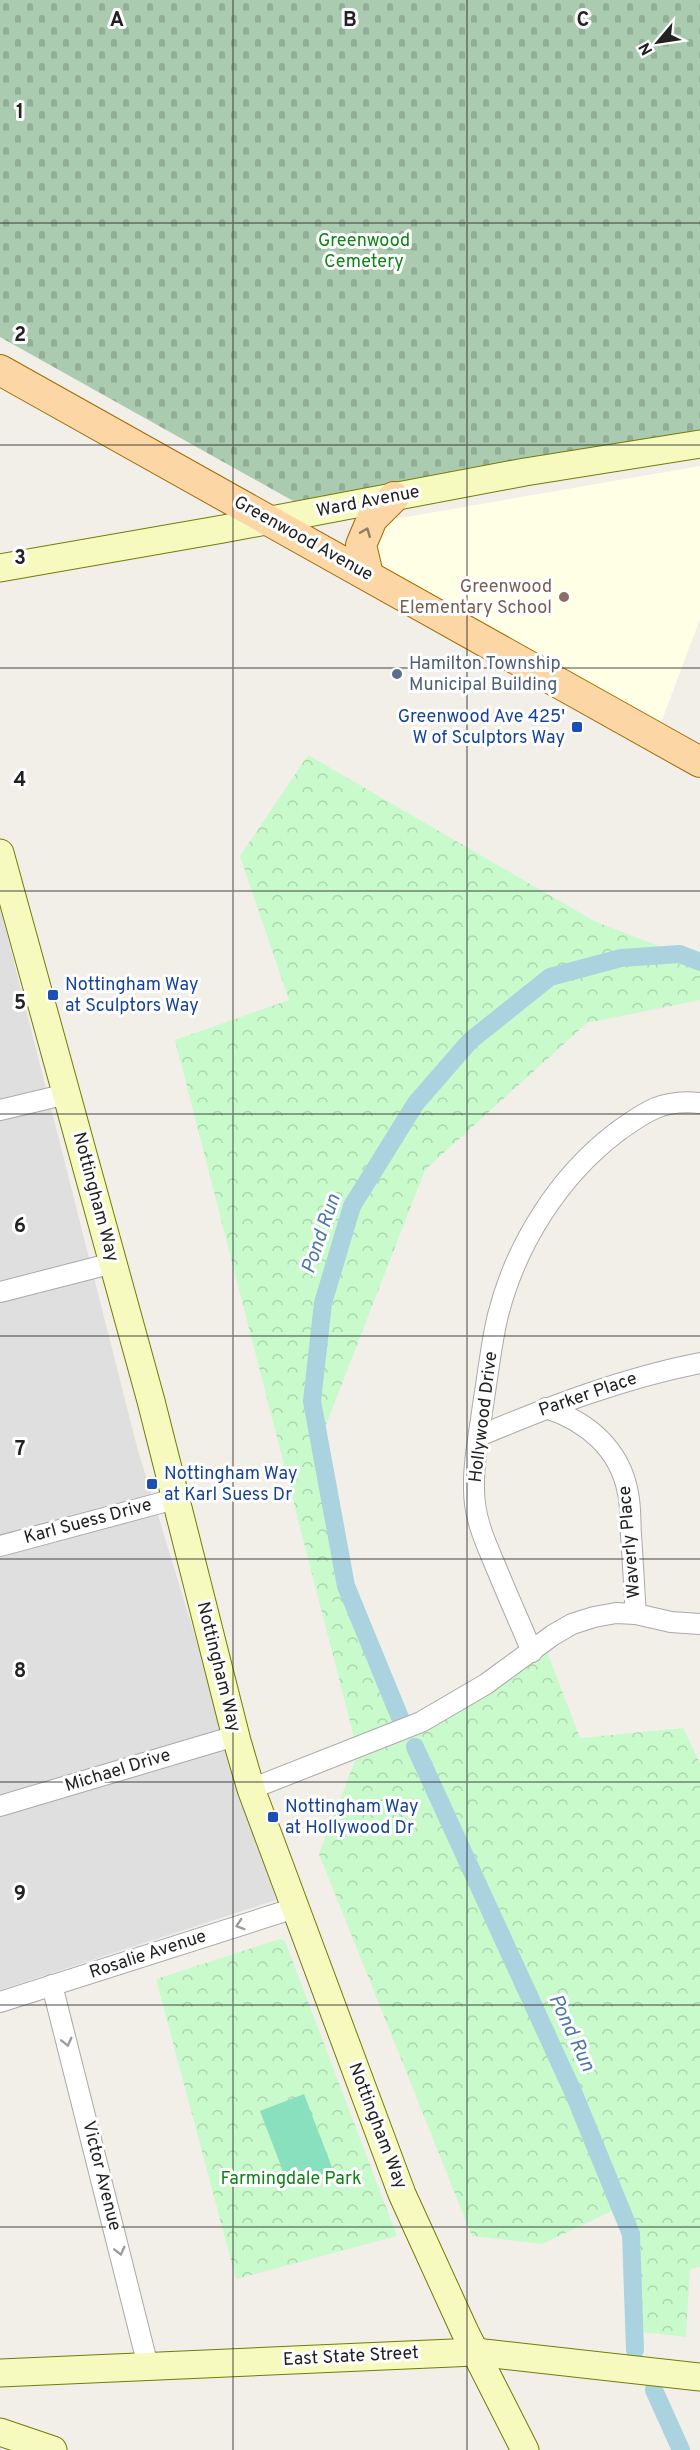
<svg xmlns="http://www.w3.org/2000/svg" width="700" height="2450" font-family="Overpass,sans-serif">
  <defs>
    <pattern id="cemetery-stones" width="16" height="16" patternUnits="userSpaceOnUse" patternTransform="scale(1.5)"><rect width="16" height="16" fill="#aacbaf"/><path d="M2 7V4a2 2 0 0 1 4 0v3zM10 15v-3a2 2 0 0 1 4 0v3z" fill="#92ae96"/></pattern>
    <pattern id="park-crowns" width="20" height="18" patternUnits="userSpaceOnUse" patternTransform="scale(1.5)"><rect width="20" height="18" fill="#c8facc"/><path d="M2 6a3 3 0 1 1 6 0M12 15a3 3 0 1 1 6 0" fill="none" stroke="#acd6af"/></pattern>
  </defs>
  <rect width="100%" height="100%" fill="#f2efe9"/>
  <!-- residential -->
  <polygon fill="#e0dfdf" points="0,907 137,1447 276,1900 0,1990"/>
  <!-- education -->
  <polygon fill="#ffffe5" points="700,466 700,619 659,728 377,565 374,530 383,523 395,519"/>
  <!-- cemetery -->
  <polygon fill="url(#cemetery-stones)" points="0,0 700,0 700,449 320,516 0,337"/>
  <!-- park -->
  <g fill="url(#park-crowns)">
    <polygon points="308,755 594,921 700,962 700,1000 587,1023 425,1170 322,1435 348,1604 412,1729 546,1649 580,1738 683,1728 700,1763 700,2267 690,2269 686,2337 632,2331 627,2204 542,2244 472,2236 319,1854 358,1753 175,1040 289,1000 240,856"/>
    <polygon points="280,1939 285,1941 397,2236 236,2279 156,1979"/>
  </g>
  <!-- pitch -->
  <polygon fill="#88e0be" points="304,2094 333,2170 289,2187 260,2111"/>
  <g fill="none" stroke-linecap="round" stroke-linejoin="round">
    <!-- canal -->
    <g stroke="#aad3df" stroke-width="18">
      <polyline points="401,1720 346,1586 312,1401 323,1303 352,1206 416,1103 470,1041 550,977 621,958 680,954 700,962"/>
      <polyline points="415,1747 574,2094 631,2234 635,2350"/>
      <polyline points="654,2390 681,2450"/>
    </g>
    <!-- street casing -->
    <g stroke="#a9a9a9" stroke-width="22">
      <g id="street">
        <polyline points="0,1110 67,1094"/>
        <polyline points="0,1292 113,1263"/>
        <path d="M546,1408C587,1421 620,1449 628,1493C631,1507 630,1522 631,1535C633,1561 634,1588 636,1614"/>
        <path d="M479,1436C551,1406 623,1378 700,1363"/>
        <polyline points="0,1546 175,1499"/>
        <path d="M532,1652C521,1625 509,1599 498,1572C489,1550 478,1528 475,1504C471,1471 479,1437 483,1405C488,1375 491,1344 498,1315C516,1244 559,1176 617,1132C646,1111 663,1099 700,1103"/>
        <polyline points="251,1789 421,1722 486,1684 553,1635 572,1624 594,1617 616,1613 636,1614 671,1622 700,1624"/>
        <polyline points="0,1806 235,1736"/>
        <polyline points="52,1985 148,2366"/>
        <polyline points="0,2002 295,1908"/>
      </g>
    </g>
    <!-- secondary casing -->
    <g stroke="#707d05" stroke-width="29">
      <g id="secondary">
        <polyline points="0,568 223,529 525,472 700,444"/>
        <polyline points="0,853 151,1401 237,1741 251,1789 402,2194 465,2332 525,2450"/>
        <polyline points="0,2373 475,2352 700,2377"/>
        <polyline points="0,2432 53,2450"/>
      </g>
    </g>
    <!-- primary casing -->
    <g stroke="#a06b00" stroke-width="32">
      <g id="primary">
        <polyline points="0,370 700,762"/>
        <polyline points="368,575 361,545 372,519 394,497"/>
      </g>
    </g>
    <!-- street -->
    <use href="#street" stroke="#fff" stroke-width="20"/>
    <!-- secondary -->
    <use href="#secondary" stroke="#f7fabf" stroke-width="27"/>
    <!-- primary -->
    <use href="#primary" stroke="#fcd6a4" stroke-width="30"/>
  </g>
  <!-- one-way arrows -->
  <defs><path id="oneway-chevron" d="M-2-3.5L2.5 0L-2 3.5" fill="none" stroke-width="1.6" stroke-linecap="round" stroke-linejoin="round" transform="scale(1.5)"/></defs>
  <use stroke="#8f7c63" href="#oneway-chevron" transform="translate(366 532) rotate(-68)"/>
  <g stroke="#9c9c9c">
    <use href="#oneway-chevron" transform="translate(240 1925) rotate(162)"/>
    <use href="#oneway-chevron" transform="translate(67 2042) rotate(76)"/>
    <use href="#oneway-chevron" transform="translate(120 2251) rotate(76)"/>
  </g>
  <!-- grid -->
  <path fill="none" stroke="#222" stroke-width="1.5" stroke-opacity="0.55" d="M233,0V2450M467,0V2450M0,223H700M0,445H700M0,668H700M0,891H700M0,1114H700M0,1336H700M0,1559H700M0,1782H700M0,2005H700M0,2227H700"/>
  <!-- markers -->
  <circle fill="#8d6e63" stroke="#fff" stroke-width="2" cx="564" cy="597" r="6"/>
  <circle fill="#5c6f8a" stroke="#fff" stroke-width="2" cx="397" cy="674" r="6"/>
  <g fill="#1a4fb4" stroke="#fff" stroke-width="2">
    <rect x="571" y="721" width="12" height="12" rx="3"/>
    <rect x="47" y="989" width="12" height="12" rx="3"/>
    <rect x="146" y="1478" width="12" height="12" rx="3"/>
    <rect x="267" y="1811" width="12" height="12" rx="3"/>
  </g>
  <g text-anchor="middle" dominant-baseline="central" stroke-width="6" stroke-linejoin="round" paint-order="stroke">
    <!-- park labels -->
    <g font-size="18" fill="#0c8416" stroke="#fff">
      <text x="364" y="241">Greenwood<tspan x="364" dy="21">Cemetery</tspan></text>
      <text x="291" y="2179">Farmingdale Park</text>
    </g>
    <!-- street labels -->
    <g font-size="18" fill="#222" stroke="#fff">
      <text transform="translate(368 502) rotate(-11)">Ward Avenue</text>
      <text transform="translate(303 539) rotate(29)">Greenwood Avenue</text>
      <text transform="translate(95 1197) rotate(75)">Nottingham Way</text>
      <text transform="translate(588 1395) rotate(-19)">Parker Place</text>
      <text transform="translate(484 1417) rotate(-83)">Hollywood Drive</text>
      <text transform="translate(88 1522) rotate(-15)">Karl Suess Drive</text>
      <text transform="translate(630 1542) rotate(-95)">Waverly Place</text>
      <text transform="translate(218 1667) rotate(76)">Nottingham Way</text>
      <text transform="translate(118 1771) rotate(-17)">Michael Drive</text>
      <text transform="translate(148 1955) rotate(-18)">Rosalie Avenue</text>
      <text transform="translate(377 2126) rotate(69)">Nottingham Way</text>
      <text transform="translate(101 2176) rotate(76)">Victor Avenue</text>
      <text transform="translate(351 2357) rotate(-3)">East State Street</text>
    </g>
    <!-- education labels -->
    <g font-size="18" fill="#785e54" stroke="#fff" text-anchor="end">
      <text x="552" y="587">Greenwood<tspan x="552" dy="21">Elementary School</tspan></text>
    </g>
    <!-- service labels -->
    <g font-size="18" fill="#4e5e75" stroke="#fff" text-anchor="start">
      <text x="409" y="664">Hamilton Township<tspan x="409" dy="21">Municipal Building</tspan></text>
    </g>
    <!-- transit labels -->
    <g font-size="18" fill="#164399" stroke="#fff" text-anchor="start">
      <text x="565" y="717" text-anchor="end">Greenwood Ave 425'<tspan x="565" dy="21">W of Sculptors Way</tspan></text>
      <text x="65" y="985">Nottingham Way<tspan x="65" dy="21">at Sculptors Way</tspan></text>
      <text x="164" y="1474">Nottingham Way<tspan x="164" dy="21">at Karl Suess Dr</tspan></text>
      <text x="285" y="1807">Nottingham Way<tspan x="285" dy="21">at Hollywood Dr</tspan></text>
    </g>
    <!-- water labels -->
    <g font-size="20" font-style="italic" fill="#4a7aab" stroke="#fff">
      <text transform="translate(322 1234) rotate(-71)">Pond Run</text>
      <text transform="translate(571 2033) rotate(65)">Pond Run</text>
    </g>
  </g>
  <g font-size="20" text-anchor="middle" font-weight="bold" fill="#222" stroke="#fff" stroke-width="6" stroke-linejoin="round" paint-order="stroke">
    <text x="117" y="26">A</text>
    <text x="350" y="26">B</text>
    <text x="583" y="26">C</text>
    <text x="20" y="118">1</text>
    <text x="20" y="341">2</text>
    <text x="20" y="564">3</text>
    <text x="20" y="786">4</text>
    <text x="20" y="1009">5</text>
    <text x="20" y="1232">6</text>
    <text x="20" y="1455">7</text>
    <text x="20" y="1677">8</text>
    <text x="20" y="1900">9</text>
  </g>
  <!-- north arrow -->
  <g transform="translate(658 42) rotate(241)" stroke="#ffffff" stroke-width="4.5" paint-order="stroke">
  <path d="M0-4.5L10 22L0 15L-10 22Z" fill="#222222"/>
  <text y="-9" font-size="16" font-weight="bold" text-anchor="middle" fill="#222222">N</text>
  </g>
</svg>
